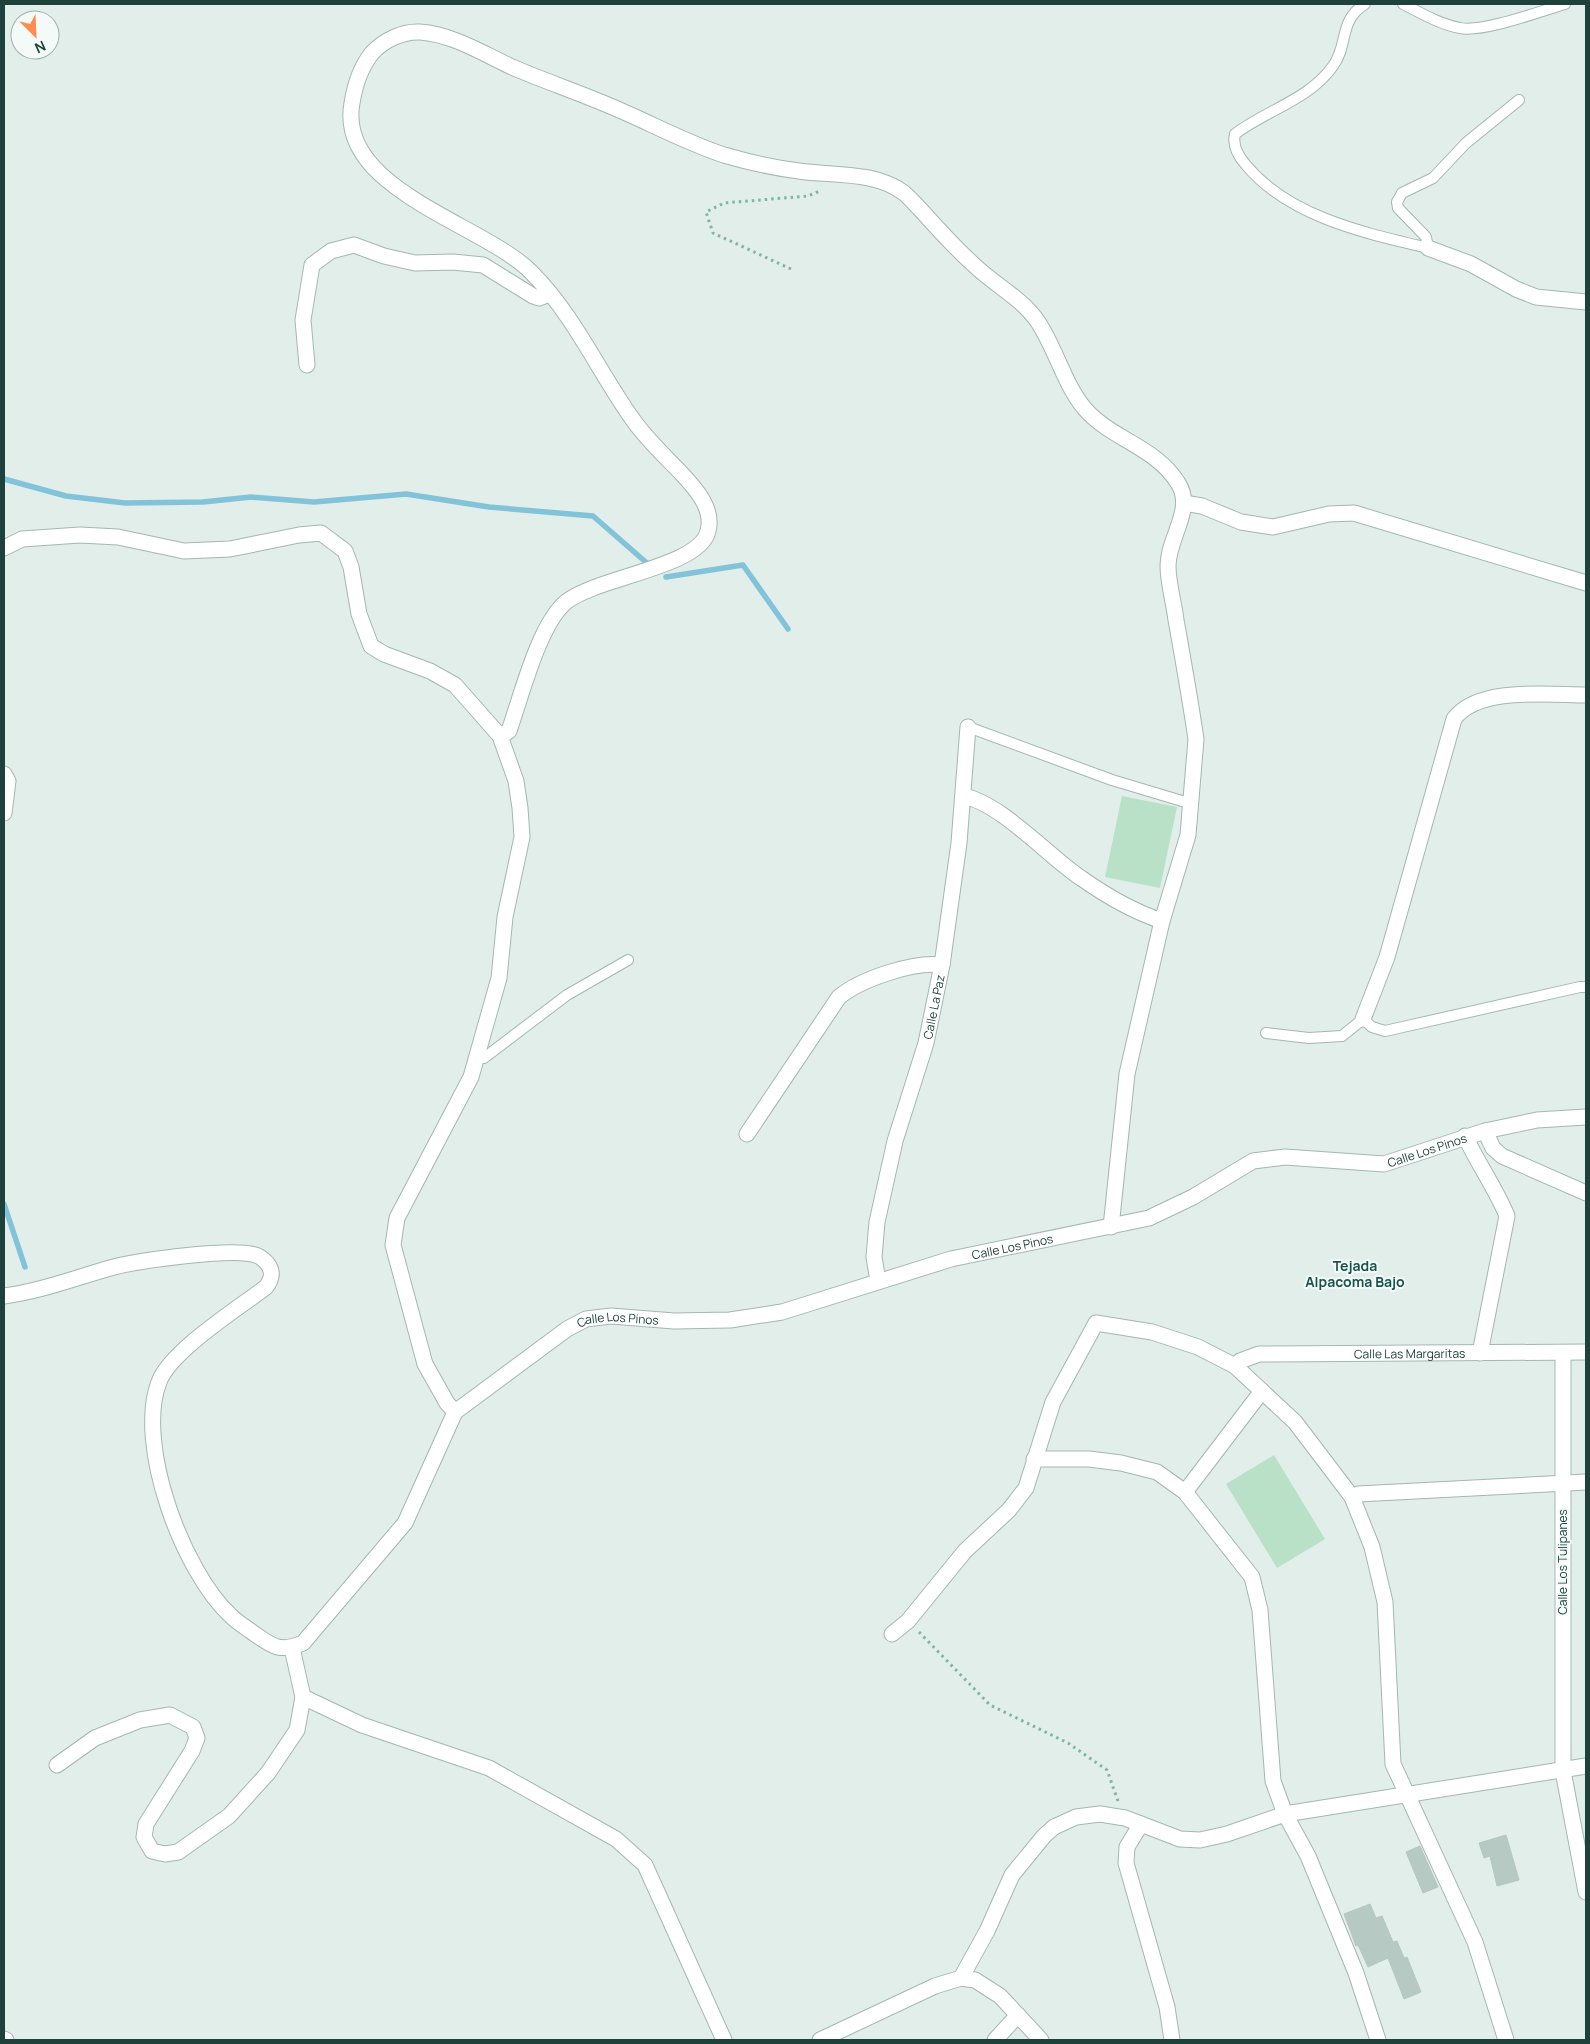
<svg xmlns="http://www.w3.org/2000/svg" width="1590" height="2044" font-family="Manrope,sans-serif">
  <rect width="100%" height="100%" fill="#e2eee9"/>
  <!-- green -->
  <g fill="#b8e1c7">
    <polygon points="1122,796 1177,807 1160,888 1105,877"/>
    <polygon points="1274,1455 1325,1539 1277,1568 1226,1484"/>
  </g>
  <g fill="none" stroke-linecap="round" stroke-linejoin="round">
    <!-- stream -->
    <g stroke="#83c3d9" stroke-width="5.5">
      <polyline points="4,479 66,496 125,503 203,502 251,497 314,502 406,494 489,507 593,516 648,564"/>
      <polyline points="666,577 743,565 788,629"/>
      <polyline points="4,1204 25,1267"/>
    </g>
  </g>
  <!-- building -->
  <g fill="#b6c9c3" stroke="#b3c8c2">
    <polygon points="1506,1835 1519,1880 1497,1886 1490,1856 1484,1858 1479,1843"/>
    <polygon points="1420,1846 1438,1887 1423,1893 1406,1852"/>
    <polygon points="1370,1904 1376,1918 1382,1916 1393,1942 1397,1941 1404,1958 1407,1957 1421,1992 1404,1999 1388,1958 1368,1967 1358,1945 1356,1946 1344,1914"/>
  </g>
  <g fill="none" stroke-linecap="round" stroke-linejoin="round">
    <!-- service casing -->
    <g stroke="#a4b7b1" stroke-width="12">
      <g id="service">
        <path d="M1365,4C1338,21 1349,44 1333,66C1309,100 1266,110 1235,134C1232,146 1238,156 1246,165C1289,217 1365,233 1428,248L1426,237L1398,208L1397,202L1402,193L1433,178L1466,143L1519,100"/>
        <path d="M1403,4C1421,13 1439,24 1460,28C1482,33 1541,11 1565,4"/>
        <polyline points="968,727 1112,780 1192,804"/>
        <polyline points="1266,1033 1309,1038 1342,1036 1363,1019 1372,1027 1385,1031 1580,987 1586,987"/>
        <polyline points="476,1058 484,1058 567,995 628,960"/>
      </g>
    </g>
    <!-- minor casing -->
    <g stroke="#a4b7b1" stroke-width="17">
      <g id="minor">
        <polyline points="1428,248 1471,264 1516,289 1536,297 1586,302"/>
        <polyline points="307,365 303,320 312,265 331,251 354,245 384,256 415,263 453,262 483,265 533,296 539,298 549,294"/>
        <polyline points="1184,503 1202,506 1241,522 1273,527 1329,514 1354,513 1586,583"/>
        <polyline points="4,548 22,539 80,535 118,537 184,551 230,549 299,535 321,533 345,551 351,567 359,614 371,646 384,654 430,671 455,685 500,736 516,781 520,808 522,837 505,917 499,978 471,1077 397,1218 393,1245 425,1364 447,1403 455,1412"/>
        <path d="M500,736L509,731C521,697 539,624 566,602C597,577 700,567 708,531C714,509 696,489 682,474C665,456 645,438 631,417C598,370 573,314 532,273C485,224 336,190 352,103C355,84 360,68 372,53C384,40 403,31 420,32C452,34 484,54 512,67C549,83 587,95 624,112C656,126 690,144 724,155C748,162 774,168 799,171C833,176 875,171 904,193C910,198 915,204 920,209C937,228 954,247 973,264C993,284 1022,298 1038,322C1056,349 1064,384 1085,409C1111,439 1156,447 1178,483C1195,509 1168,537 1168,566C1168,583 1174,603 1176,620C1183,659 1190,699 1196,739L1188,835L1162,921L1127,1074L1111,1227"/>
        <polyline points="4,774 8,781 4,813"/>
        <path d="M963,796C1001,803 1048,856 1081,878C1105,895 1135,912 1162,921"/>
        <path d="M1363,1019L1387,957L1454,719C1478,686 1549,695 1586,695"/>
        <polyline points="1485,1131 1493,1148 1502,1156 1586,1193"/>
        <path d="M747,1134L839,997C861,979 914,961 942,965"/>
        <path d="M1465,1136C1478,1164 1496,1189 1507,1216L1480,1353"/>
        <path id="s1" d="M878,1281L874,1257L877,1222L895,1141L926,1043L942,965L959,843L968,727"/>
        <path id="s2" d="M4,1296C42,1291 77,1277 114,1267C138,1261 238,1246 258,1256C261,1257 265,1261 267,1263C274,1272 272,1279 266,1287C239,1308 170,1351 159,1382C135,1444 183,1572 231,1616C237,1622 245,1627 252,1632C272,1646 279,1653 303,1643L405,1523L455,1412L567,1329L586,1319L611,1316L674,1321L730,1320L782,1312L951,1259L1149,1218L1193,1197L1253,1161L1285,1157L1384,1164L1485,1131L1537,1120L1586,1117"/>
        <polyline points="1563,1353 1563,1771 1586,1892"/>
        <path id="s3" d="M1235,1366L1240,1361L1259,1354L1586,1352"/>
        <polyline points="1034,1459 1089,1459 1121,1463 1157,1472 1185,1492 1252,1577 1260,1610 1273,1781 1285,1814 1308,1856 1356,1973 1378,2040"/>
        <polyline points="1185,1492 1262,1391"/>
        <polyline points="1352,1497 1358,1494 1586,1482"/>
        <polyline points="892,1634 908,1621 965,1551 1009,1510 1026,1488 1053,1402 1096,1323 1152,1332 1198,1347 1235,1366 1295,1422 1352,1497 1372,1547 1385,1602 1393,1764 1475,1942 1506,2040"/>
        <polyline points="303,1697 362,1725 489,1768 616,1839 645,1865 724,2040"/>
        <polyline points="57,1765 95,1738 140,1720 170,1715 193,1727 197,1738 192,1751 146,1824 144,1837 152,1851 165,1854 178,1852 229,1816 268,1773 297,1730 303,1697 292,1648"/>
        <polyline points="1141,1824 1127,1847 1126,1863 1167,2007 1172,2040"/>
        <polyline points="961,1978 987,1931 1012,1875 1044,1836 1054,1827 1076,1817 1100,1814 1125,1818 1180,1839 1200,1840 1227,1834 1285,1814 1586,1766"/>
        <polyline points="4,2039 6,2040"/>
        <polyline points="820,2040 935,1986 961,1978 975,1980 1000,1996 1041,2040"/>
        <polyline points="995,2040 1018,2015"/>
      </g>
    </g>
    <!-- path -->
    <g stroke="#7eb5a9" stroke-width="3" stroke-dasharray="2.5 4" stroke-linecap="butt">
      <polyline points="791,269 713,233 706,212 724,203 808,196 820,191"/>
      <polyline points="919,1632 990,1705 1068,1743 1107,1770 1118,1801"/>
    </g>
    <!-- service -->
    <use href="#service" stroke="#fff" stroke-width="10"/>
    <!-- minor -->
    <use href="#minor" stroke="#fff" stroke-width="15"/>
  </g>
  <g text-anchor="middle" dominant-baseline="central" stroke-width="4" stroke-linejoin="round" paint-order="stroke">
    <!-- street labels -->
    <g font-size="12" fill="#1f413b" stroke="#f3faf7">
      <text stroke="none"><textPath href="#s1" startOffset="282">Calle La Paz</textPath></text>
      <text stroke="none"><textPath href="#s2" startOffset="2090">Calle Los Pinos</textPath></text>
      <text stroke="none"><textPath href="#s2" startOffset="1655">Calle Los Pinos</textPath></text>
      <text stroke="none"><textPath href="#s2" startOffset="1250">Calle Los Pinos</textPath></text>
      <text stroke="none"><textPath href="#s3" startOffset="178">Calle Las Margaritas</textPath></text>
      <text transform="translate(1562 1562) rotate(-90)">Calle Los Tulipanes</text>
    </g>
    <!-- neighbourhood labels -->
    <g font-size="14" font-weight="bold" fill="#19554d" stroke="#f3faf7">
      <text x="1355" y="1265">Tejada<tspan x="1355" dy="16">Alpacoma Bajo</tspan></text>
    </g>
  </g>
  <!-- border -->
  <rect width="1590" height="2044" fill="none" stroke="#1f413b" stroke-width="10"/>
  <!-- north arrow -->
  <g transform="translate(35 35) rotate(156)"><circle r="24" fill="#f3faf7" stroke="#9eb0ac"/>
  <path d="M0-4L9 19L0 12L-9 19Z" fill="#ff8c4e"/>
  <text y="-8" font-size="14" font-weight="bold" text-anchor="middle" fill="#1f413b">N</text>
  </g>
</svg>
